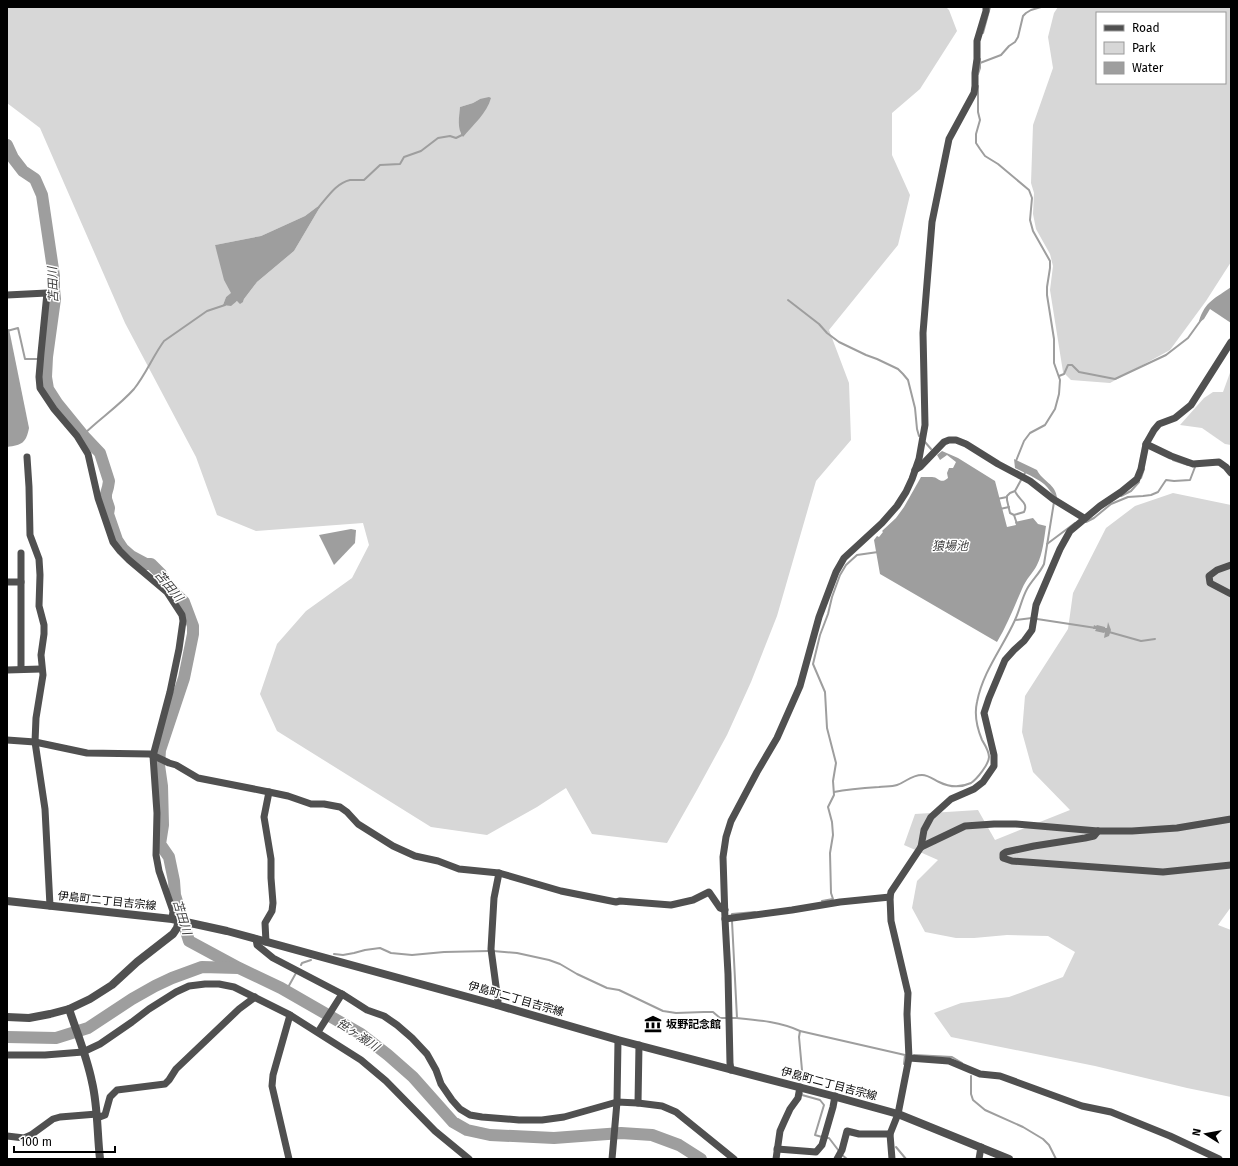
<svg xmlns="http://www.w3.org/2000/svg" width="1238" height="1166" font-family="'Fira Sans','Noto Sans JP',sans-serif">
  <rect width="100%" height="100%" fill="#fff"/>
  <!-- green -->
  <g fill="#d7d7d7" fill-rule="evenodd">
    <path d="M7,7H946L949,10L957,31L920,89L892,113V155L910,195L898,245L829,330L849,383L851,440L816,481L777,616L751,682L727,735L697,790L667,843L592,834L566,788L537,807L487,835L431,827L277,731L260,694L277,644L306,611L352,578L369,545L363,523L256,531L217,515L196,457L125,323L40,128L7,103ZM480,99L461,135L459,120L460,107L473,103ZM317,207H320L294,251L257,282L244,299L243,302L238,301L223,305L226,297L232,293L215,245L261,236L305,216Z"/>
    <path d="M1058,7H1231V262L1206,301L1170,350L1110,383L1071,380L1063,372L1050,290L1053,266L1050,254L1036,229L1033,214L1034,193L1031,183L1033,125L1053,68L1048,37L1054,13ZM1097,13H1225V83H1097Z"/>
    <polygon points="1231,370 1231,445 1225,444 1202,428 1180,425 1204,398 1213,392 1223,392"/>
    <polygon points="1173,493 1231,505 1231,907 1218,925 1231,930 1231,1097 1187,1088 1095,1066 951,1037 934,1013 961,1003 1009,997 1063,977 1075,952 1048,936 1007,935 974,938 956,938 925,932 912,908 917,881 938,860 904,845 915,814 978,810 995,840 1070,810 1033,772 1022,732 1025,696 1068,629 1073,593 1106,528 1135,506"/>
  </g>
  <!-- water -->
  <g fill="#9e9e9e">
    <path d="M489,97L491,98C487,113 473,125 463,137C457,129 459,117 460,107L473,103L480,99Z"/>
    <polygon points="317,207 320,207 294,251 257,282 244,299 243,302 240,304 237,301 231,306 223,305 226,297 231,293 224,280 215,245 261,236 305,216"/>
    <path d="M1231,287V323L1210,309L1204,319L1200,322L1199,321C1205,301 1216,298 1231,287Z"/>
    <path d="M9,329L29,428C26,443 22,445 7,447V330Z"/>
    <path d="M942,451L958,458L995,481L1007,527L1016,525L1015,522L1033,518L1038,524L1046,526C1044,539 1043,553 1037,565C1033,573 1026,579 1022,589C1014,607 1007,625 997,642L880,574L874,540L877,536L879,537L883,532L882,531L896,518L904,507L921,477C925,477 928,477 932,477C939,477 940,485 948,478L947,473L949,468H953L956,462L947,455L940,460L937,455Z"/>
    <path d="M1014,459L1037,470C1042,481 1056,484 1057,498C1052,495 1049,488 1044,484C1035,477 1025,473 1015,468Z"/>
    <polygon points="351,529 356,530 355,543 334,565 319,535"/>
    <polygon points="1108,622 1111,630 1109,636 1104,638 1105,632 1104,633 1095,631 1096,629 1093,629 1094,625 1096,626 1097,625 1105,627 1105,628 1107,628"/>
  </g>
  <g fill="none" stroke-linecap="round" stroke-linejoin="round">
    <!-- stream -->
    <g stroke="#9e9e9e" stroke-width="2">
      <polyline points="983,33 990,7"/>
      <polyline points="980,63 1001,55 1009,46 1015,42 1018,37 1023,16 1026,13 1031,10 1041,7"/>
      <polyline points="978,74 980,68 980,59"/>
      <polyline points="978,86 978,112 980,120 976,134 976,143 980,149 985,156 998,164 1029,190 1032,198 1030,220 1033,231 1050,261 1050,268 1047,287 1047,295 1054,339 1054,363 1060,380 1059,394 1055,409 1045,425 1030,433 1024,441 1016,461"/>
      <path d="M318,208C327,198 336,183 350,180C355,180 359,180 364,180L380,165L400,164L404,157L421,151L438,138L450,136L456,138L462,135"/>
      <polyline points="788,300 819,324 827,333 839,342 866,355 877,359 898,369 903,374 908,380 915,408 917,429 919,436"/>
      <polyline points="7,331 18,328 25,359 38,359"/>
      <polyline points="43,358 47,358"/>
      <polyline points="1059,376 1064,374 1068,365 1072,365 1079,372 1115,379 1166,355 1188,338 1201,320"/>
      <path d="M83,435C99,419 119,406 134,389C146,374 153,356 164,341L207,311L225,305"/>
      <polyline points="925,442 931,449"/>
      <polyline points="1173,460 1188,465"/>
      <polyline points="1141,478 1144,469"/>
      <polyline points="1121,496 1131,491 1139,482"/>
      <polyline points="997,499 1007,497"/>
      <polyline points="1000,509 1009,507"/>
      <path d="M1014,515L1024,512C1029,502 1018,500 1015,491"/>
      <polyline points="1086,522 1094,518 1111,504 1128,497 1143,496 1151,495 1158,492 1166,480 1174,481 1190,480 1195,467"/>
      <polyline points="1017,524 1014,515 1010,513 1007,500 1007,496 1010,493 1015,491 1026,471"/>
      <polyline points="1047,544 1075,523"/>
      <polyline points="1037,619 1096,628"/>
      <polyline points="1015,620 1032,618"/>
      <polyline points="1109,632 1141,641 1155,639"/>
      <path d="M834,792C849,789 864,788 879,787C884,786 891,787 897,785C906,782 911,775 922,775C928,775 933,779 939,782C949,787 960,788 971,783C977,779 989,764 989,757C989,751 985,745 982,740C977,728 974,715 977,702C983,671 1003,647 1015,620C1020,609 1022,598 1027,589C1032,580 1040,573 1044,564L1054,502"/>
      <polyline points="822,901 833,899 831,893 830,853 833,835 832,822 828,807 834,795 833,781 836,763 827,728 825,692 813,664 820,635 828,614 832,597 840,575 846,565 857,555 878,552"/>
      <polyline points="732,916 732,914 755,912"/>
      <path d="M732,921L737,1018C758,1020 781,1022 800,1031L799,1037L803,1081"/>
      <polyline points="493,951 517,953 549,960 560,964 577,974 607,988 619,990 663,1011 676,1013 704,1012 713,1012 720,1018 737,1018"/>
      <polyline points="334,954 343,955 354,953 365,950 380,948 391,953 412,955 444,952 489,951"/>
      <polyline points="301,965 302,963 311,960"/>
      <polyline points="286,991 296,973"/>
      <polyline points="800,1031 905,1055 904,1064"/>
      <polyline points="914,1055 952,1057 962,1063"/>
      <polyline points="971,1076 971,1094 973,1100 985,1110 1023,1127 1043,1139 1049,1145 1056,1159"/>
      <polyline points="802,1094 802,1095 820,1100 824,1105 815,1135 822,1137"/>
      <polyline points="827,1138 829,1138 842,1155 847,1159"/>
      <polyline points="896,1147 906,1159"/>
    </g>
    <!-- river -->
    <g stroke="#9e9e9e" stroke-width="12">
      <polyline points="7,145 13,158 23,171 35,179 42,195 54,276 54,289 55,299 47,357 46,377 48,389 57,403 83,435 100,453 109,481 108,487 106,494 106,499 109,508 108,514 117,540 123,549 131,556 146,564 151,564 161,574 166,584 184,602 193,626 193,634 184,678 160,750 159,765 162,786 163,825 160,844 169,857 174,881 175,895 189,941 239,968 281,988 361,1034 388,1055 413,1077 453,1122 467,1130 490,1135 554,1138 621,1133 652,1135 679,1145 701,1159"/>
      <polyline points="7,1037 56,1038 88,1028 132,999 155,986 172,978 202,967 238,968"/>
    </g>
    <!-- minor -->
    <g stroke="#505050" stroke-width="7">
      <polyline points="7,295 47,293 41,353 39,377 40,388 54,409 77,436 88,454 98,498 113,542 120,551 129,560 167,592 182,615 183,621 179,649 170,692 153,756 157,813 156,855 159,871 173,911 172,919"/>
      <polyline points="1146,444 1171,456 1193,464 1219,462 1226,467 1231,473"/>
      <polyline points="27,457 29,487 30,535 39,559 40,575 39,606 44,625 44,634 41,655 43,675 36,718 35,742 45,809 50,906"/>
      <polyline points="915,470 920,467 944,442 949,440 956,440 966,444 998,464 1030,481 1053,499 1084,518"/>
      <polyline points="1231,565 1217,570 1209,576 1210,583 1231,594"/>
      <polyline points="7,582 21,582"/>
      <polyline points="21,669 21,553"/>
      <polyline points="7,670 41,669"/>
      <polyline points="7,740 35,742 87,753 150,754 169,763 176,765 198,778 269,792 288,796 311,804 324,804 340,807 347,812 358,824 393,846 415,856 438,861 459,869 499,873 561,891 616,902 620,901 671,905 693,900 709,892 720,908 725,910"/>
      <polyline points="1098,831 1094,836 1085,838 1034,846 1006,852 1003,854 1003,858 1012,861 1163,872 1231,865"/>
      <polyline points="921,847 965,826 994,824 1016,824 1098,831 1132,831 1177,828 1231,819"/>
      <polyline points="725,919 792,910 840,902 890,897"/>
      <polyline points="256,939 257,945 273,958 342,994 367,1010 384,1016 397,1025 412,1038 427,1054 436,1070 441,1084 452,1100 460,1109 470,1115 482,1117 519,1120 542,1120 564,1117 617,1102 638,1103 662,1106 676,1112 734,1159"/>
      <polyline points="266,942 265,923 272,911 273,903 271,878 271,859 264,817 269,792"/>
      <polyline points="497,1005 498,1001 491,949 494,898 499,873"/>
      <polyline points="318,1032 342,994"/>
      <polyline points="7,1055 45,1055 83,1052 100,1044 132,1022 149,1009 176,992 189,986 205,984 219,984 234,987 290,1015 361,1060 386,1081 435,1131 469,1159"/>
      <polyline points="909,1058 949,1061 980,1074 1000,1076 1082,1106 1111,1112 1170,1136 1219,1159"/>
      <polyline points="731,1070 730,1063 728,974 725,919 723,857 726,837 731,821 757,772 777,738 800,686 819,617 836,572 844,558 882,523 897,506 906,492 912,479 919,459 925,425 923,333 932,222 949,139 974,93 975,86 975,73 977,59 977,41 986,11 986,7"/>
      <polyline points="638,1103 639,1045"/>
      <polyline points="97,1118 105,1115 110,1097 117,1090 165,1084 169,1080 176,1069 239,1009 255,997"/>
      <polyline points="7,1136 24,1138 31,1135 53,1119 60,1117 97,1114"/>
      <polyline points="777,1149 816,1152 822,1145 833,1107 835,1096"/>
      <polyline points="289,1159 272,1086 273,1075 290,1015"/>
      <polyline points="612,1159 617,1102 618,1040"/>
      <polyline points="776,1159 780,1131 784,1122 790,1109 798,1098 800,1087"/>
      <polyline points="837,1159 842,1150 847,1131 859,1134 890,1134"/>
      <polyline points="892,1159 890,1134 898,1114 909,1058 907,1014 908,993 891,921 890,897 891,892 921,847 924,830 931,817 951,799 974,789 983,782 994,766 994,755 984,713 989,698 1005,660 1014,650 1024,641 1032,630 1036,605 1060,549 1070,531 1100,506 1121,492 1137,479 1141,469 1146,444 1154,430 1159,424 1175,418 1191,405 1231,342"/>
      <polyline points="979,1159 981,1147"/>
    </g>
    <!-- tertiary -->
    <g stroke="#505050" stroke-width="8">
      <polyline points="7,901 172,919 227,931 497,1005 618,1040 829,1095 898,1114 1009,1159"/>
      <path d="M69,1009C77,1033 87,1057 92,1082C98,1107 97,1133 100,1159"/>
      <polyline points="7,1017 29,1018 50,1014 69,1009 90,999 112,985 137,962 173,934 177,928 179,920"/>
    </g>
  </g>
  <!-- icons -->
  <defs>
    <g id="museum-bare" transform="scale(1.38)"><path d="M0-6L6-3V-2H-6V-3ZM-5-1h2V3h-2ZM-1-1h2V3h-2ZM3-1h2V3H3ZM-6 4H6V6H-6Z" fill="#000" stroke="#fff" stroke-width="2.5" paint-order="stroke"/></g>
  </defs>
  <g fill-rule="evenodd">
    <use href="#museum-bare" x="653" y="1024"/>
  </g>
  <g text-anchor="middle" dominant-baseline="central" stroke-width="3" stroke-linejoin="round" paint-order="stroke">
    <!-- street labels -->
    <g font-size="11" fill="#000" stroke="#fff">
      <text transform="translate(107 901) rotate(6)">伊島町二丁目吉宗線</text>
      <text transform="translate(516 999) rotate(16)">伊島町二丁目吉宗線</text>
      <text transform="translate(829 1084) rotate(15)">伊島町二丁目吉宗線</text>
    </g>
    <!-- poi labels -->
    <g font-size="11" font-weight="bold" fill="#000" stroke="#fff" text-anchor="start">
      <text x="666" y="1024">坂野記念館</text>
    </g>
    <!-- water labels -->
    <g font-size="12" font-style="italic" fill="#3f3f3f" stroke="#fff">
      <text transform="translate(53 285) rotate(-92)">苫田川</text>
      <text x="950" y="546">猿場池</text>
      <text transform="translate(169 586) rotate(50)">苫田川</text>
      <text transform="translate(182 917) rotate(73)">苫田川</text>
      <text transform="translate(358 1035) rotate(34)">笹ヶ瀬川</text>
    </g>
  </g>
  <!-- border -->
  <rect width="1238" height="1166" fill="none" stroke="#000000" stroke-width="16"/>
  <!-- legend -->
  <rect x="1096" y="12" width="130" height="72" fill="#ffffff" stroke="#999999"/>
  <rect x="1104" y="25" width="20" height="6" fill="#505050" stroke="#999999"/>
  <text x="1132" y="32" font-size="12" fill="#000000">Road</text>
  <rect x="1104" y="42" width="20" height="12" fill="#d7d7d7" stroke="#999999"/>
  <text x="1132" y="52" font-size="12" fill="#000000">Park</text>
  <rect x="1104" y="62" width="20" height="12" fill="#9e9e9e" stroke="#999999"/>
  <text x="1132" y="72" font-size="12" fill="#000000">Water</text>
  <!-- north arrow -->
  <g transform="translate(1206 1134) rotate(281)" stroke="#ffffff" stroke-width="3" paint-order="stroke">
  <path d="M0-3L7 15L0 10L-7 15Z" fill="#000000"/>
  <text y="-6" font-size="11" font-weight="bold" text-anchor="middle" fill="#000000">N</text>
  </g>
  <!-- scale -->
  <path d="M14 1146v6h101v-6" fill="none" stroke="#000000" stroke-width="2"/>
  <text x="20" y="1146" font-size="12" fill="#000000" stroke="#ffffff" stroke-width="3" paint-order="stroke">100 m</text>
</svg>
